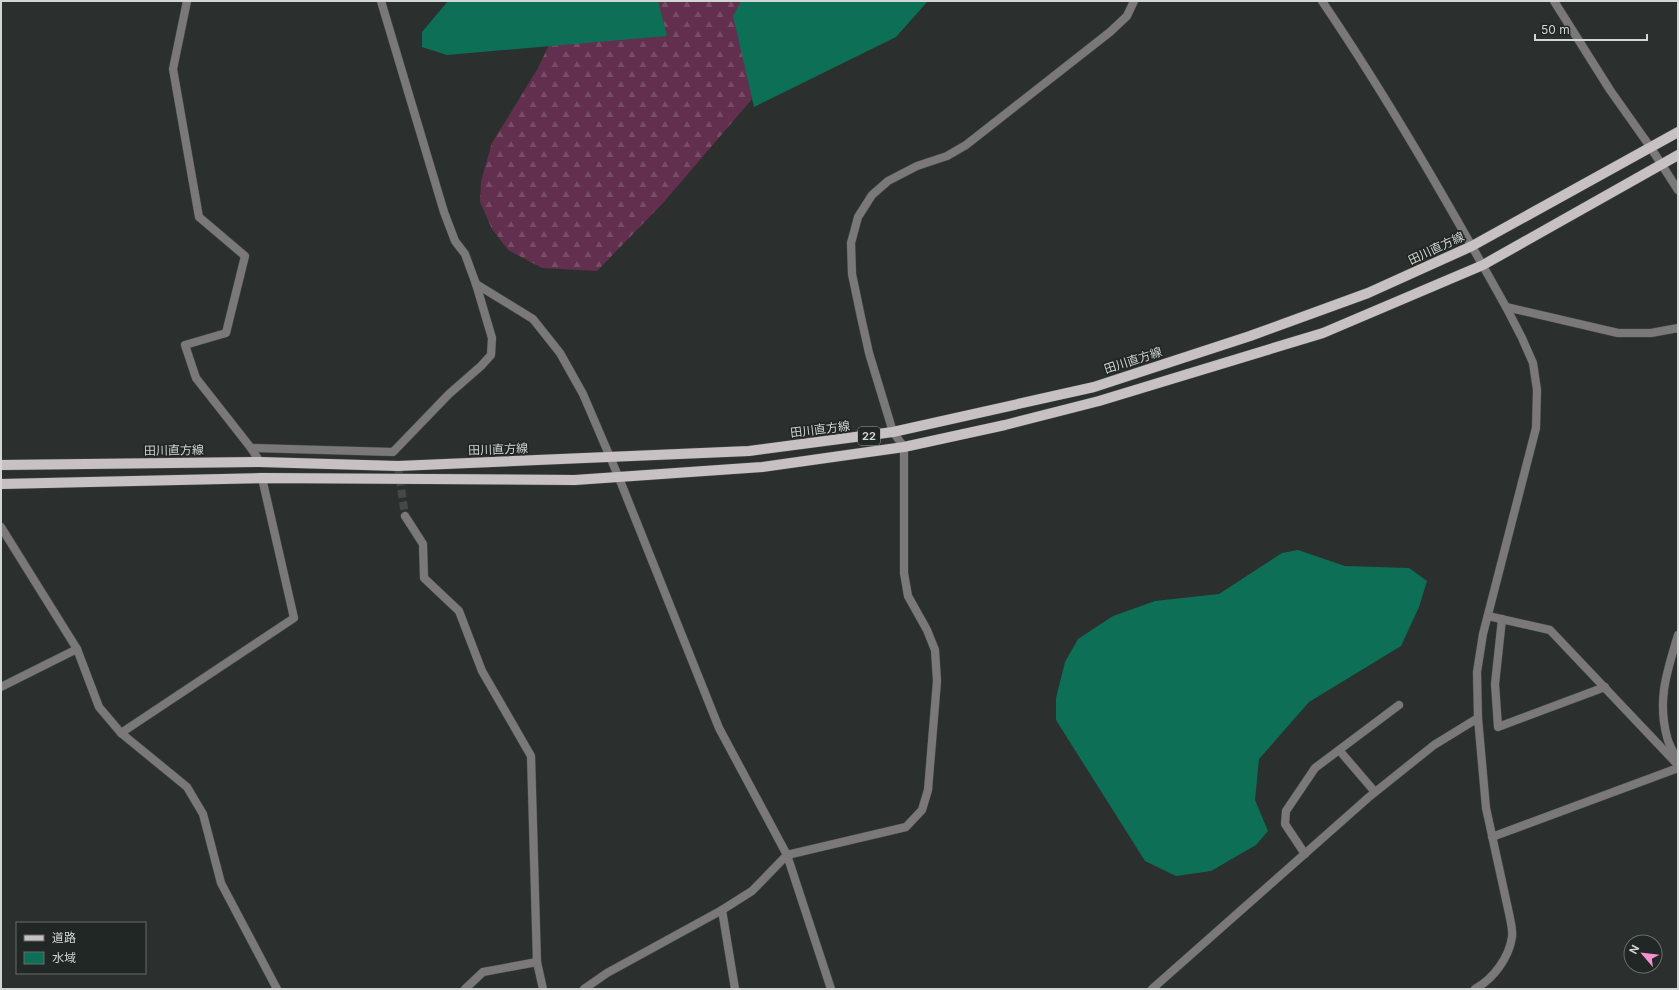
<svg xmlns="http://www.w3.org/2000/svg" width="1679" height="990" font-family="Inter,'Noto Sans JP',sans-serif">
  <defs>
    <pattern id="forest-firs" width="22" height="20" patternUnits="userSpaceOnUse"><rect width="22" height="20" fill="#622f4e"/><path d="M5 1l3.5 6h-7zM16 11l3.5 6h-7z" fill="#784c67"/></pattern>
  </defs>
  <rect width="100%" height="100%" fill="#2b302e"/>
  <!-- forest -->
  <polygon fill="url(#forest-firs)" points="573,1 865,1 752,99 663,203 597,271 542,268 508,250 492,229 480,202 481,181 492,143 538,68 560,22"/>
  <!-- water -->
  <g fill="#0d6f56">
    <polygon points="448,1 658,1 667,36 447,55 422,47 422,32"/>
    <polygon points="741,1 928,1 896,37 754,107 733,16"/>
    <polygon points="1298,550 1345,566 1409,568 1427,581 1419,607 1401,646 1309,702 1259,759 1255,800 1268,831 1256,845 1211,871 1176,876 1145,861 1056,720 1056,698 1065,662 1078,639 1113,616 1155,601 1219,594 1282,553"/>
  </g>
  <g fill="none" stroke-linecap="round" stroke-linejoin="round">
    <!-- minor-tunnel -->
    <polyline stroke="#444947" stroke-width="8" stroke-dasharray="8 4" stroke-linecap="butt" points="398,466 405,516"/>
    <!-- minor casing -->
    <g stroke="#464b49" stroke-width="9">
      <g id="minor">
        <polyline points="187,1 173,69 199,217 245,256 226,333 185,345 196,378 251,448 260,462"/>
        <path d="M1322,1C1389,100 1448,203 1506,307L1618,333H1651L1678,328"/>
        <polyline points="476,284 533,319 560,353 583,394 619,478 719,728 787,855 831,989"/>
        <polyline points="251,448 393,452 449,394 481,366 491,355 492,338 476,284"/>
        <polyline points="405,516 423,544 424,578 459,611 482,671 531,756 537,962 543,989"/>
        <polyline points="1,527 77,649 99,707 121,733 187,787 203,814 221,883 277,989"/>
        <polyline points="1488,616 1550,630 1678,765"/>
        <polyline points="1502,619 1495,684 1498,727 1605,687"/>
        <polyline points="1,687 77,649"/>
        <polyline points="121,733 294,618 262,478"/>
        <polyline points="1339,750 1375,792"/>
        <path d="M1677,760C1674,753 1669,745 1667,737C1657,699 1667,672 1678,635"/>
        <polyline points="1492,837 1678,768"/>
        <polyline points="1305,854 1285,824 1286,811 1315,768 1399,705"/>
        <polyline points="722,910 735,989"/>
        <polyline points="465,989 483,972 537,962"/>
        <polyline points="584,989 607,973 722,910 752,891 787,855 906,827 922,810 928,790 937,681 935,650 927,630 908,596 904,573 904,447 893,432"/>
        <polyline points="1152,989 1369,797 1434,745 1478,718"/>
      </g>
    </g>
    <!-- tertiary casing -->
    <g stroke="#464b49" stroke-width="9">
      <g id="tertiary">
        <polyline points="381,1 444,212 455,241 465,254 476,284"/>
        <polyline points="1554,1 1610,90 1651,148 1678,190"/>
        <polyline points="893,432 869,353 861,317 852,274 851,243 858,217 872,195 888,181 917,166 947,156 966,145 1110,32 1127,16 1134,1"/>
        <path d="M1475,989C1493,979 1509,958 1512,937C1513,931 1511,924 1510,918L1486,808L1478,718L1477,672L1483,634L1536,428L1537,390L1533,363L1522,338L1506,307"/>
      </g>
    </g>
    <!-- primary casing -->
    <g stroke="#464b49" stroke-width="11">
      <g id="primary">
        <polyline points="1,465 260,462 398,466 749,451 893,432 1094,387 1250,336 1368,293 1472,246 1678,132"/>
        <polyline points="1,484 262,478 575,480 762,467 904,447 1005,425 1099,401 1323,333 1483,265 1678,155"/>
      </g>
    </g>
    <!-- minor -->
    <use href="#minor" stroke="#7b787a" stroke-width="8"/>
    <!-- tertiary -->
    <use href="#tertiary" stroke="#7b787a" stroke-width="8"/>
    <!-- primary -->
    <use href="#primary" stroke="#c7c1c4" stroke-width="10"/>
  </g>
  <g text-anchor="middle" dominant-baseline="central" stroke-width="3.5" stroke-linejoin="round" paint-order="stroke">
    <!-- shield labels -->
    <rect fill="#212724" stroke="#9da29f" stroke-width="1" x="858" y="427" width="22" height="18" rx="3"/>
    <g font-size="11" font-weight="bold" fill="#d2d6d4">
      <text x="869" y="436">22</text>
    </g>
    <!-- street labels -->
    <g font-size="12" fill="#d2d6d4" stroke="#212724">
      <text transform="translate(1436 248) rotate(-25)">田川直方線</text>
      <text transform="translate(1133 360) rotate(-18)">田川直方線</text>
      <text transform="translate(820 429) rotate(-7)">田川直方線</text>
      <text transform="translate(498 449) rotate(-2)">田川直方線</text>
      <text transform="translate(174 450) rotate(-1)">田川直方線</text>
    </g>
  </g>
  <!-- border -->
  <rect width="1679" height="990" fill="none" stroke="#d2d6d4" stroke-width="4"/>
  <!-- legend -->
  <rect x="16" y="922" width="130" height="52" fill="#212724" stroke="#686d6a"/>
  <rect x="24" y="935" width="20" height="6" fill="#c7c1c4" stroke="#686d6a"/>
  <text x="52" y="942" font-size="12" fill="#d2d6d4">道路</text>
  <rect x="24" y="952" width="20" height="12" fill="#0d6f56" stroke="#686d6a"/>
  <text x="52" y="962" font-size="12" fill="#d2d6d4">水域</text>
  <!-- north arrow -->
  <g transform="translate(1643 954) rotate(298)"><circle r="19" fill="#212724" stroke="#686d6a"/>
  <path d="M0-3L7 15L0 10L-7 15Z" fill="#f790ce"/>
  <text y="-6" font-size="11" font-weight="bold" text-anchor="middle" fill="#d2d6d4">N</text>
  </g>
  <!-- scale -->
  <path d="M1535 34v6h112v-6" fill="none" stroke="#d2d6d4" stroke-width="2"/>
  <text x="1541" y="34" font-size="12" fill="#d2d6d4" stroke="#212724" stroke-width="3" paint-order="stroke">50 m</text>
</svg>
